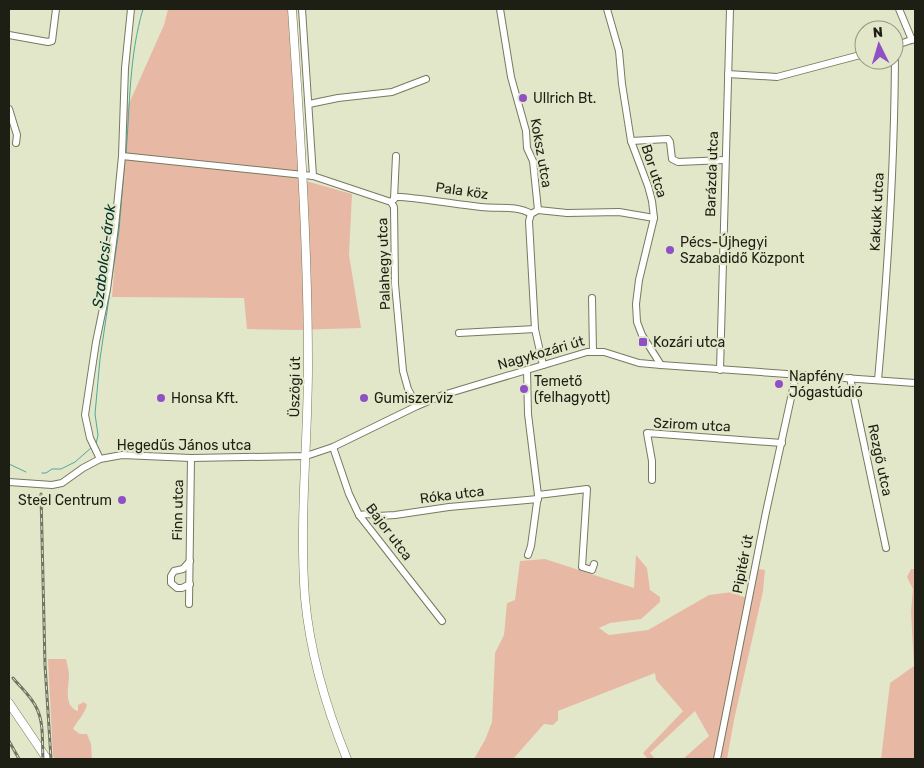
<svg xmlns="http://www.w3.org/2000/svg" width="924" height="768" font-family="Rubik,sans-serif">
  <rect width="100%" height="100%" fill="#e3e7c9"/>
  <!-- green -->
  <g fill="#e7b9a4">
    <polygon points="168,9 297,9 306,181 352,194 349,255 361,328 295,330 247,329 244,298 112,297 127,108 164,25"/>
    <polygon points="636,555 647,568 650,590 660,597 660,602 641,619 610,623 599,628 609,635 648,630 709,595 740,591 740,596 748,598 753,568 765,570 763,591 734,720 727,759 683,759 709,736 695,711 650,753 655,759 648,759 643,753 683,711 656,680 655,673 558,711 558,720 553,725 544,724 513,759 474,759 485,740 492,722 495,653 504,635 507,603 515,600 520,561 545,559 634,588"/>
    <polygon points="911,569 915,569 915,759 881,759 890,683 914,666 911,612 913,589 907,577"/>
    <path d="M48,659H66C67,664 69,670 69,675C69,687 63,706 78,711V705L84,702L87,705C84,715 78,720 73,729L80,734H87L91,744L92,759H55L53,756Z"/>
  </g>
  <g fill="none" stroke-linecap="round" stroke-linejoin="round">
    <!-- stream -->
    <g stroke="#4aab9a" stroke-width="1">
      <path d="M126,154C130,106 129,56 143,9"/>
      <polyline points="96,444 98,435 95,414 100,359 119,230 125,158"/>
      <polyline points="9,464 26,472"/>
      <polyline points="42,473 46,473 52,469 61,469 75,462 91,448"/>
    </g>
    <!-- minor casing -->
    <g stroke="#767a5f" stroke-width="8">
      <g id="minor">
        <polyline points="302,9 313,176"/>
        <polyline points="500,9 511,77 526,131 527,148 533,161 538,210 531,214 529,221 535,329 543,365"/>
        <polyline points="607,9 619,51 622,84 631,141 648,186 652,201 654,218 639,280 636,304 637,322 642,335 661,365"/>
        <polyline points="899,9 912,40"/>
        <polyline points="9,35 48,42 52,41 56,9"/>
        <polyline points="894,46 914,39"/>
        <polyline points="728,74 777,77 864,54"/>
        <polyline points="309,104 338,98 392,92 426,79"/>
        <polyline points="9,109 17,135 16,143"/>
        <polyline points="631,141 668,139 670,142 672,159 678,162 725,160"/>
        <polyline points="122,156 313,176 391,202 394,207 395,284 403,371 408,389 417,406"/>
        <polyline points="394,199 396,156"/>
        <path d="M391,202L396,197H400C427,199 454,204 481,207C497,209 517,205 531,214"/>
        <polyline points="538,210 567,213 619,212 654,218"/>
        <polyline points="592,298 593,352"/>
        <polyline points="459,333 535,329"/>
        <polyline points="527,370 528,414 538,495"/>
        <polyline points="720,370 730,9"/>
        <polyline points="850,378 886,548"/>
        <path d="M878,380C888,269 895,157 895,46"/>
        <polyline points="333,447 349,494 359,515 442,621"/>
        <polyline points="100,459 90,438 85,415 96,342 107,289 115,227 122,156 125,68 131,9"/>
        <polyline points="652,480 652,461 647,433 782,443"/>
        <polyline points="9,482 52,485 62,483 83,468 100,459 122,455 191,458 306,456 333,447 417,406 443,395 587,352 604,352 639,363 661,365 915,383"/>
        <polyline points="359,515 369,514 378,516 395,515 449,507 538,499"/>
        <polyline points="528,555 531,546 538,495 587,489 582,567 592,570 594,564"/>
        <polyline points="190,584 182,588 177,588 171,583 171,576 174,571 183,569 190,561"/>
        <polyline points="189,604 191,458"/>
        <polyline points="717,759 766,512 796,375"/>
      </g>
    </g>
    <!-- major casing -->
    <g stroke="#767a5f" stroke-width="9">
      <g id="major">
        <path d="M292,9C300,128 308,247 308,366C308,443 299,521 305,598C310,654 326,707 347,759"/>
        <polyline points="9,703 47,759"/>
      </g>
    </g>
    <!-- minor -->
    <use href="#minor" stroke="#fff" stroke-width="6"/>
    <!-- major -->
    <use href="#major" stroke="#fff" stroke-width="8"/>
    <!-- rail casing -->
    <g stroke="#717461" stroke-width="3">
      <g id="rail">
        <polyline points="41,494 45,665 51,759"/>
        <path d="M13,678C21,688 32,697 37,709C44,723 42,743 43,759"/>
        <polyline points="9,741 19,759"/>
      </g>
    </g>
    <!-- rail -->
    <use href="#rail" stroke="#e3e7c9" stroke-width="1" stroke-dasharray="4" stroke-linecap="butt"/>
  </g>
  <!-- markers -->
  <g fill="#9050c5" stroke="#e3e7c9" stroke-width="2">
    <circle cx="523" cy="98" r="5"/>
    <circle cx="670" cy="250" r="5"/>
    <rect x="638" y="337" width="10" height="10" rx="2.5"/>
    <circle cx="779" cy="384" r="5"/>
    <circle cx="524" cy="389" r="5"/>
    <circle cx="161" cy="398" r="5"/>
    <circle cx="364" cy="398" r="5"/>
    <circle cx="122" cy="500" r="5"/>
  </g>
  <g text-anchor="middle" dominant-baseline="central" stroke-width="4.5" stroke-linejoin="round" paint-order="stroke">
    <!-- poi labels -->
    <g font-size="14" fill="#1e1f14" stroke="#e3e7c9" text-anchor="start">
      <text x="533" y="98">Ullrich Bt.</text>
      <text x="680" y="242">Pécs-Újhegyi<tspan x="680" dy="16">Szabadidő Központ</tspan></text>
      <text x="653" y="342">Kozári utca</text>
      <text x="789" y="376">Napfény<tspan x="789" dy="16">Jógastúdió</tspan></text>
      <text x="534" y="381">Temető<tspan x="534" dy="16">(felhagyott)</tspan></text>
      <text x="171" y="398">Honsa Kft.</text>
      <text x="374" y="398">Gumiszerviz</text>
      <text x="112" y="500" text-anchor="end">Steel Centrum</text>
    </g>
    <!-- street labels -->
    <g font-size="14" fill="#1e1f14" stroke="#e3e7c9">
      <text transform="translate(541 153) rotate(80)">Koksz utca</text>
      <text transform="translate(654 171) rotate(72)">Bor utca</text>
      <text transform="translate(712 174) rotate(-88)">Barázda utca</text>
      <text transform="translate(462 191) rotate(8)">Pala köz</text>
      <text transform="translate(877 212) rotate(-87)">Kakukk utca</text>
      <text transform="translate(384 264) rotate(-92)">Palahegy utca</text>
      <text transform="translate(541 353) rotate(-16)">Nagykozári út</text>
      <text transform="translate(295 387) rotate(-89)">Üszögi út</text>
      <text transform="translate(692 425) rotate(3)">Szirom utca</text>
      <text x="184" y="445">Hegedűs János utca</text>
      <text transform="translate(880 460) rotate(78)">Rezgő utca</text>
      <text transform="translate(452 495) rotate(-7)">Róka utca</text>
      <text transform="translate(178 510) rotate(-89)">Finn utca</text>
      <text transform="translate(389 532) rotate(53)">Bajor utca</text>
      <text transform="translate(743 564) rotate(-79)">Pipitér út</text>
    </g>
    <!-- water labels -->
    <g font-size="15" font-style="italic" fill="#01312a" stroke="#e3e7c9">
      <text transform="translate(104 256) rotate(-83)">Szabolcsi-árok</text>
    </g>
  </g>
  <!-- border -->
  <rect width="924" height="768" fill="none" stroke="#1e1f14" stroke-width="20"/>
  <!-- north arrow -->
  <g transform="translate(879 45) rotate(355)"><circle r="24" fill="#e3e7c9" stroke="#949781"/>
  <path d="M0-4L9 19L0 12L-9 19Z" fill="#9050c5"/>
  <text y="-8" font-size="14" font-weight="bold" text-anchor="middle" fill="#1e1f14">N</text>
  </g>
</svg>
